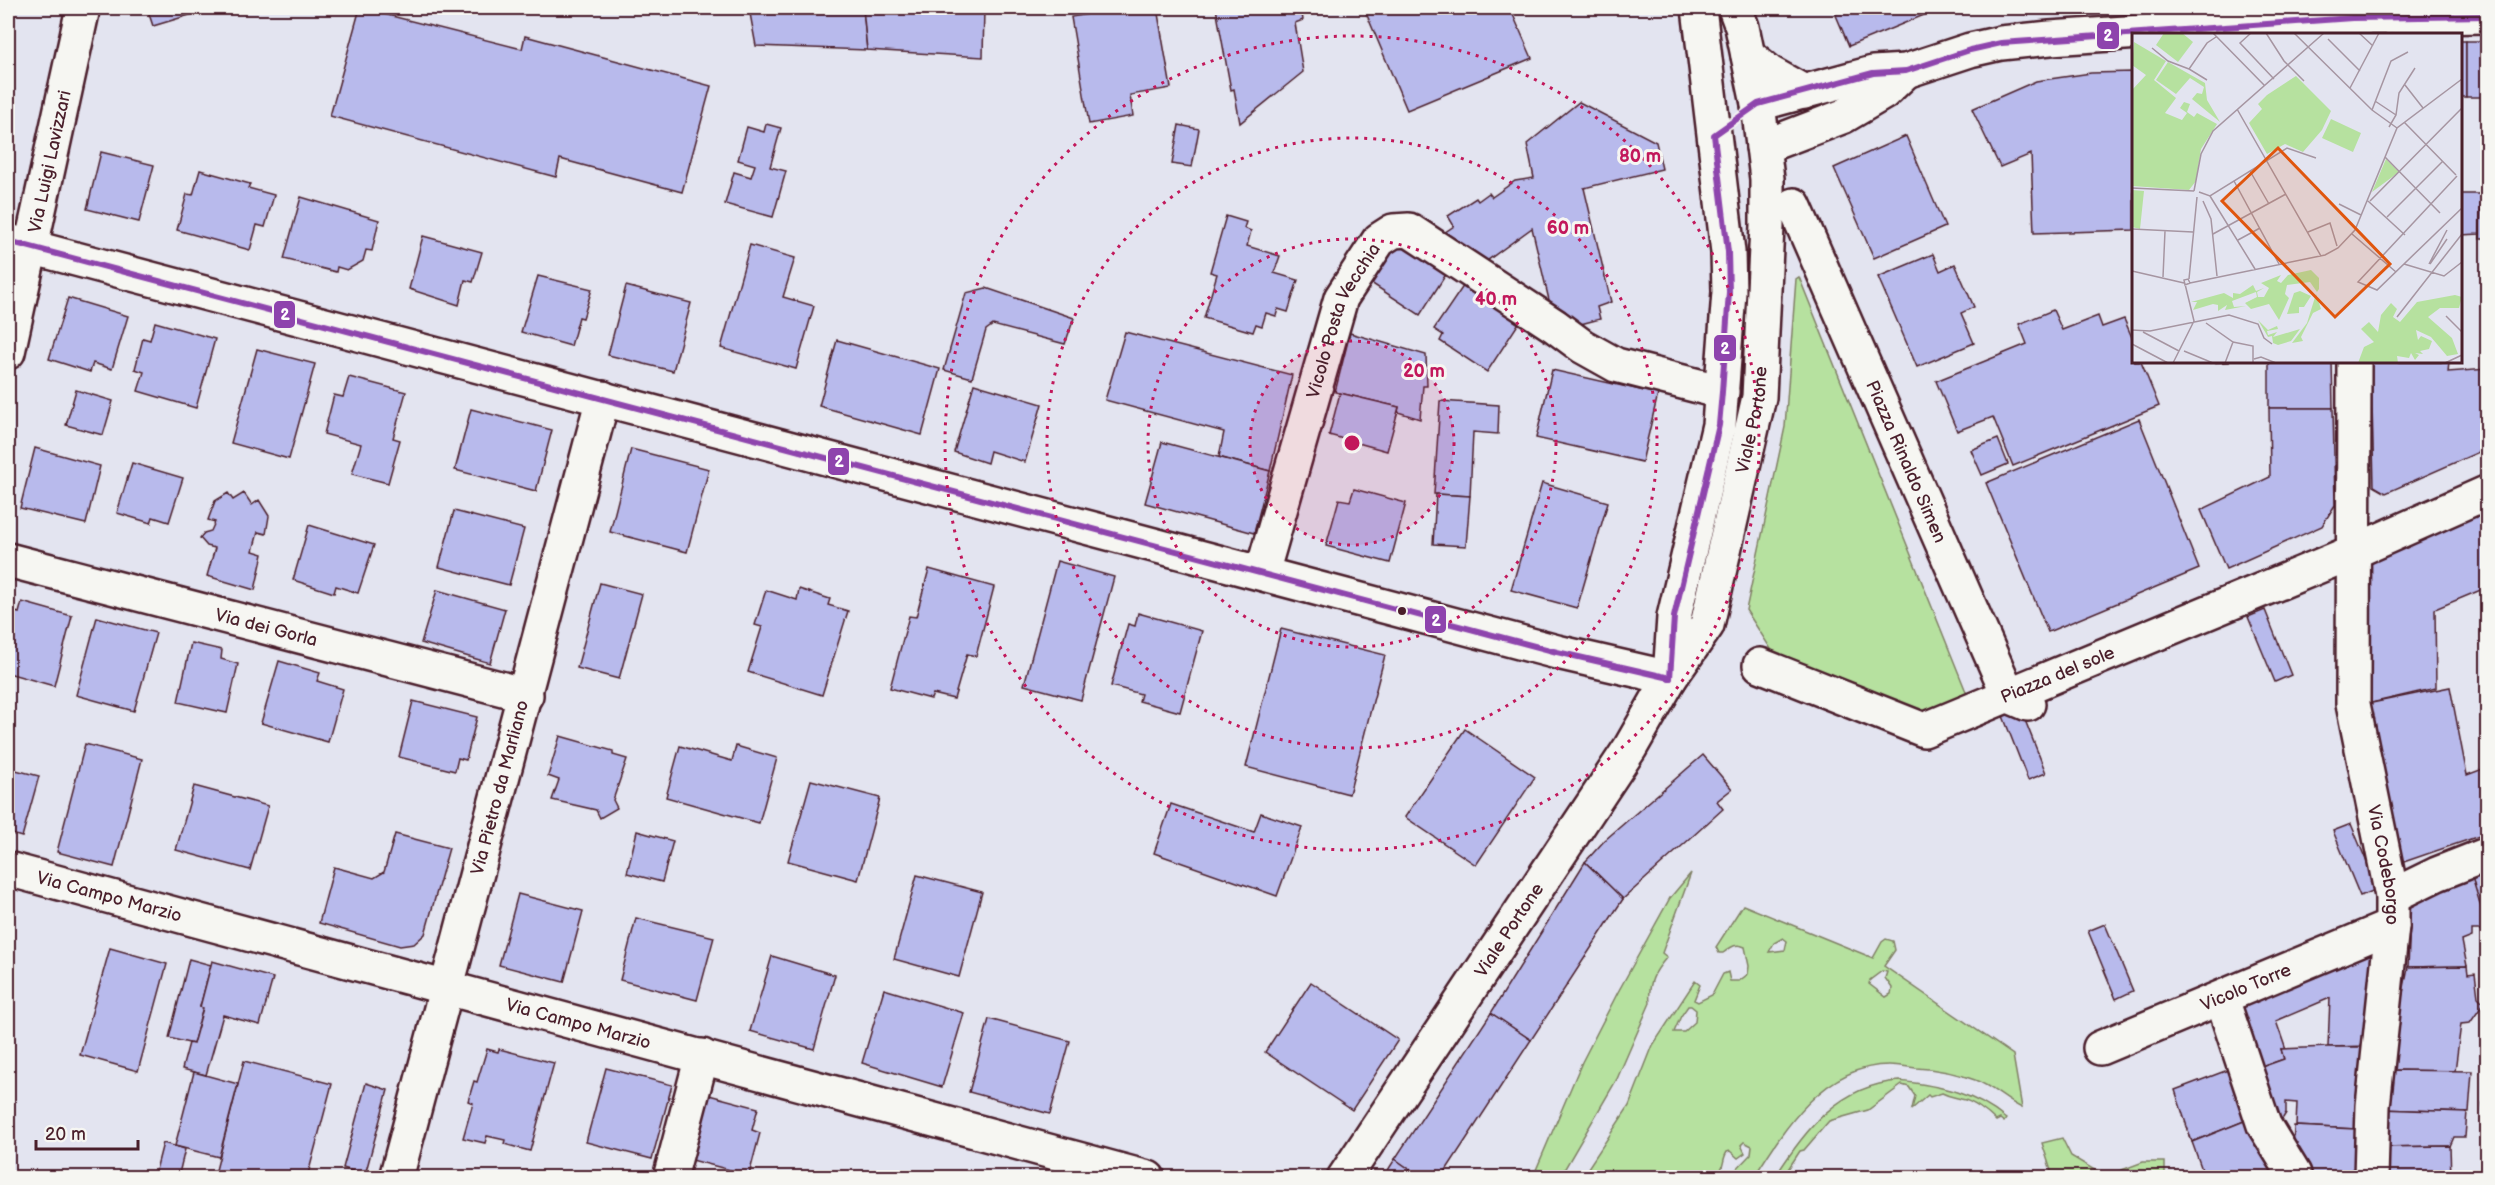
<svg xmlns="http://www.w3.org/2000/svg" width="2495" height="1185" font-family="'Balsamiq Sans',sans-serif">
  <rect width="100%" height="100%" fill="#e3e4f0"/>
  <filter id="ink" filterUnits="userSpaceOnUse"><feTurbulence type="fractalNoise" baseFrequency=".0167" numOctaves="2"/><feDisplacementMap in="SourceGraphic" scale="12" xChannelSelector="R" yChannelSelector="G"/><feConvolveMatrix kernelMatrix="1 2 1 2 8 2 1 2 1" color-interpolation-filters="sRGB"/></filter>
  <g filter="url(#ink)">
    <!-- green -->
    <g fill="#b6e19f" stroke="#808065" stroke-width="1.5" fill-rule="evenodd">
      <polygon points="1799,277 1969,699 1926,717 1774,654 1746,610 1785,427 1796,279"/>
      <path d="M1691,873L1662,953L1667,957C1654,972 1648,983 1650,1003L1617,1079L1560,1177H1533L1582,1062L1618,992L1670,898Z"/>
      <path d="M1743,905L1873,958L1882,942L1886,939L1893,941L1895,950L1884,966L2013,1055L2022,1108C2005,1100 1992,1086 1975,1080C1956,1073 1936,1069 1916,1068C1907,1067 1898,1065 1889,1065C1824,1065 1784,1129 1754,1177H1729L1751,1154L1752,1146L1744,1142L1741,1145L1745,1153L1738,1158L1730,1151L1727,1152C1721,1161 1726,1171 1713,1176L1707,1173L1697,1178L1582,1177L1629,1106L1653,1045L1695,981L1700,985L1694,1000L1698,1002L1712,995L1723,974L1728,972L1730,981H1739L1748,974L1749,966L1745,947C1735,942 1730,948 1723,953H1719L1716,947ZM1783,938L1787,941L1785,950L1769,952L1774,943ZM1882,971L1887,972L1885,978L1892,988L1891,994L1886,997L1869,984L1870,980ZM1688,1006H1691L1696,1010L1695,1022L1684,1032H1674L1681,1016Z"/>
      <path d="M1899,1081C1941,1086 1973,1092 2006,1119L2004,1122L2000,1119L1996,1121C1988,1113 1973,1101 1961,1099C1954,1097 1950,1097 1942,1093L1930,1097L1928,1095L1912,1109L1915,1096L1909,1087L1902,1085L1868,1110L1829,1121L1804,1150L1800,1151L1783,1177H1775C1805,1130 1839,1085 1899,1081Z"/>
      <polygon points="2062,1138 2071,1156 2096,1171 2114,1173 2143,1162 2165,1162 2165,1174 2170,1177 2053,1177 2042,1143"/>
    </g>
    <!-- building -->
    <g fill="#b8baec" stroke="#4a1f2b" stroke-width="1.5">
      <polygon points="147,8 213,8 153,26"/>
      <polygon points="360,8 522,49 525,36 711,86 682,192 560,159 556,177 330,116"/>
      <polygon points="749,8 863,8 867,50 756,46"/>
      <polygon points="863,8 984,8 983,57 867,50"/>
      <polygon points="1126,8 1157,8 1171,88 1130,95 1133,116 1089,124 1071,17"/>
      <polygon points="1216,8 1301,8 1303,20 1295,23 1303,72 1240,123 1234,89 1231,90"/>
      <polygon points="1364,8 1510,8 1532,58 1407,110"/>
      <polygon points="1833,8 1941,8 1849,46"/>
      <rect x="2460" y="41" width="6" height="56"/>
      <rect x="2466" y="41" width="22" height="56"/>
      <polygon points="2134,72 2134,230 2034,233 2031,154 2000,167 1972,109 2036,81 2091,73"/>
      <polygon points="1579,102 1656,142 1662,169 1584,188 1611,302 1597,307 1600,319 1569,327 1565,313 1553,317 1532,228 1477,268 1432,241 1454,226 1448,216 1476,198 1478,201 1489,193 1492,197 1515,181 1534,178 1527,144"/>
      <polygon points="766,124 781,128 770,167 786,171 773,217 725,204 734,172 751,177 755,165 738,160 747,127 764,132"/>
      <polygon points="1179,125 1199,129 1192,167 1172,164"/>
      <polygon points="1906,136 1945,227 1874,258 1834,168"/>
      <polygon points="101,152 154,165 139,222 87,209"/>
      <polygon points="2481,165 2488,165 2488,239 2480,239"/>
      <polygon points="200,170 250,184 248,188 274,195 265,227 257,225 250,250 177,230 187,194 193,195"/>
      <polygon points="2460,194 2481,194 2480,234 2460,235"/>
      <polygon points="301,197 379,220 372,251 366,250 363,261 347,270 337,267 336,272 284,259"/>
      <polygon points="1226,216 1246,222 1244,228 1251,231 1247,246 1280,256 1274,273 1298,280 1288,312 1278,309 1276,316 1266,313 1262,326 1256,324 1253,332 1204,318 1217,274 1210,272"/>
      <polygon points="1403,234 1452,265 1420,315 1371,283"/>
      <polygon points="423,236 482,252 473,282 465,280 459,305 409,289"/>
      <polygon points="750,245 795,258 783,297 814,306 796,369 721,348"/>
      <polygon points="1933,254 1940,271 1955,264 1974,307 1961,313 1974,343 1917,367 1878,277"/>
      <polygon points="538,276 592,289 583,318 579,317 571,346 521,332"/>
      <polygon points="1470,276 1526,312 1487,372 1440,341 1443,335 1434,329"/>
      <polygon points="626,286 691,303 673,371 608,355"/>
      <polygon points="986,288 1074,318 1065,344 993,325 986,330 972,378 944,370 966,293"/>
      <polygon points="68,298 128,316 112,369 93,363 90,372 49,359"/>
      <polygon points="2053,310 2062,330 2098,316 2102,327 2124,319 2134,342 2134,362 2141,362 2159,406 2013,466 1993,417 1957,431 1936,381 2027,344 2019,324"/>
      <polygon points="155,322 215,339 196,408 138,391 144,372 135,369 143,338 150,340"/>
      <polygon points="1125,332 1292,375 1270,471 1219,457 1224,432 1105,400"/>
      <polygon points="1350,333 1426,355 1427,386 1423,386 1420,419 1398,412 1399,407 1335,392"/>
      <polygon points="837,340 940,369 922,435 819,406"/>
      <polygon points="257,349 315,364 289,459 231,443"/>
      <polygon points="2167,362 2230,362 2167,364"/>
      <polygon points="2269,362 2332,362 2333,408 2269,408"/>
      <polygon points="2371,362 2449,362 2448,372 2488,369 2488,448 2386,493 2374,486"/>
      <polygon points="1552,370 1658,394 1642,462 1536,438"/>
      <polygon points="349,377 406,392 393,438 400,440 388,483 352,474 361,444 324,434 334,395 343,397"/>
      <polygon points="974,384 1042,404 1025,462 990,451 987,463 954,452"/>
      <polygon points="76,390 113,401 103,435 66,425"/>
      <polygon points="1340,393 1399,407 1387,451 1329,435"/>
      <polygon points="1440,401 1499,405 1498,434 1473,432 1470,496 1434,494"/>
      <polygon points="2269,408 2333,408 2335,505 2322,526 2226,569 2201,510 2270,477"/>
      <polygon points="471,409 552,430 536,491 455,470"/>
      <polygon points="2139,419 2199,569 2048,632 1986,483"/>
      <polygon points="1998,439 2008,464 1982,475 1971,450"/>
      <polygon points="1162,442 1270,471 1254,533 1145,503"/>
      <polygon points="35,448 100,466 86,524 20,508"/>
      <polygon points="631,449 709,469 687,552 610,532"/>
      <polygon points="132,463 183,478 169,522 153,517 151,523 117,513"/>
      <polygon points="1542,483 1608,502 1577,608 1511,590"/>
      <polygon points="1354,489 1406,503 1390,563 1326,546 1339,499 1350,501"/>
      <polygon points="228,493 233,500 244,493 252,505 259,500 269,516 266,534 258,532 253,551 263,554 255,590 207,576 215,548 207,546 200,538 204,533 211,531 215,522 208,520 215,501"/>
      <polygon points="1436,494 1470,496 1466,546 1433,544"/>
      <polygon points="2488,507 2488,587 2435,609 2436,688 2367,704 2366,562"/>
      <polygon points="454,511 524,529 509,585 439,567"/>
      <polygon points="309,525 374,545 358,593 336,586 334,593 293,580"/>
      <polygon points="1057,561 1114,577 1081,700 1024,685"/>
      <polygon points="929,569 994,587 976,656 967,654 954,699 933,694 931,699 890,688 909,616 916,617"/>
      <polygon points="600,583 642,594 619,679 577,668"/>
      <polygon points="799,589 830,599 828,605 848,611 822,695 748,672 762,627 755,625 766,590 797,600"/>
      <polygon points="437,590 505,609 490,663 421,643"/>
      <polygon points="22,602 72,616 54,686 8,673 8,610 19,613"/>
      <polygon points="2265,610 2291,675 2275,682 2248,617"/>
      <polygon points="1138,613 1202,631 1180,712 1139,701 1141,694 1111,686 1128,624 1135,626"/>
      <polygon points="97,617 156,633 134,711 76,695"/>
      <polygon points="1281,629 1385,655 1349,794 1246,767"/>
      <polygon points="191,643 222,650 221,659 238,664 227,713 178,702"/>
      <polygon points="279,661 320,673 317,681 343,689 328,742 261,723"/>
      <polygon points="2450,687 2467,775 2488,767 2488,833 2398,864 2367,704"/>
      <polygon points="413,701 477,717 466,760 458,758 455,771 399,757"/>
      <polygon points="2021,710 2046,773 2028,780 2003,716"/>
      <polygon points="1465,729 1535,777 1476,865 1405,817"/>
      <polygon points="560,736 613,751 613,755 627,759 613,800 617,808 600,818 596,810 552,800 559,780 548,776"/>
      <polygon points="85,744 142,759 114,867 57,852"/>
      <polygon points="680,746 732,761 736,746 777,758 759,823 666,797"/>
      <polygon points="1703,755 1732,789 1717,801 1723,809 1623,899 1585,862 1605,840"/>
      <polygon points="8,768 39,776 22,837 8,833"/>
      <polygon points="811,780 880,798 858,880 788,861"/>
      <polygon points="194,786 268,806 250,870 176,850"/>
      <polygon points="1171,804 1254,832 1261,813 1302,827 1277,896 1154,853"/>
      <polygon points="2351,824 2378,889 2360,896 2333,831"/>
      <polygon points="637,831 673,841 662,882 627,873"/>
      <polygon points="395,834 449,848 425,934 414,944 400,946 319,923 334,867 374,878 384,872"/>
      <polygon points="1585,862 1623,899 1531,1040 1491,1013"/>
      <polygon points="2488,871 2488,918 2483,920 2472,877"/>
      <polygon points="917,875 982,892 959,977 894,959"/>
      <polygon points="2472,877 2487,927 2482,930 2472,930 2472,937 2462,941 2467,966 2408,967 2411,898"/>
      <polygon points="518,894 583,911 564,982 499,965"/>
      <polygon points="636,918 714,937 697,1000 620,980"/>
      <polygon points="2105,924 2133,991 2116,999 2088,931"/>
      <polygon points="2374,939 2370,1046 2328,1047 2330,998 2276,1021 2286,1050 2281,1049 2284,1059 2253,1070 2224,1000"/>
      <polygon points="110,948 167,964 138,1071 80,1055"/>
      <polygon points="772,956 835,975 814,1049 750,1031"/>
      <polygon points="189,959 211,965 200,1007 203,1008 193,1044 169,1038"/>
      <polygon points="212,961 273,978 260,1025 223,1015 206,1075 182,1069 189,1043 193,1044 203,1008 200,1007"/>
      <polygon points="2467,966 2468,974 2475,973 2478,997 2484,1003 2470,1023 2461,1024 2455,1071 2388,1070 2408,967"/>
      <polygon points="1311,982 1398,1040 1352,1110 1265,1052"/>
      <polygon points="884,989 964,1013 942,1087 862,1063"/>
      <polygon points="1491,1013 1531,1040 1441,1178 1422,1178 1395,1159"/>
      <polygon points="989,1019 1070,1041 1050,1114 969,1092"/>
      <polygon points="2328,1047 2363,1047 2356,1129 2296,1126 2297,1103 2286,1102 2286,1113 2283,1118 2277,1122 2253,1070 2284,1059 2281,1049"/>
      <polygon points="487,1049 498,1052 499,1049 554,1063 530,1151 504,1144 505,1140 487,1136 485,1143 463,1138 473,1103 468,1101 474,1081 477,1082"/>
      <polygon points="244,1061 332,1084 307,1178 214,1178"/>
      <polygon points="2241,1065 2259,1115 2192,1142 2175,1090"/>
      <polygon points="606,1068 672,1085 652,1159 586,1142"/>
      <polygon points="2388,1070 2472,1071 2469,1112 2380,1109"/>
      <polygon points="194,1072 238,1084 219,1157 175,1146"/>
      <polygon points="366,1083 388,1090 365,1175 343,1168"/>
      <polygon points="709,1095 758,1108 752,1130 760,1133 749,1175 692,1160"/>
      <polygon points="2483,1103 2488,1103 2488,1163"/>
      <polygon points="2380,1109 2467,1112 2465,1137 2454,1137 2450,1146 2375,1147"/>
      <polygon points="2259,1115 2276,1178 2232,1178 2230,1174 2221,1178 2205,1178 2192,1142"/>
      <polygon points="2294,1126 2356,1129 2355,1178 2297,1174 2293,1162"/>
      <polygon points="163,1143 185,1149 178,1178 154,1178"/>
      <polygon points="2450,1146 2451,1178 2375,1178 2375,1147"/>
      <polygon points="1395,1159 1422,1178 1383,1178"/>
    </g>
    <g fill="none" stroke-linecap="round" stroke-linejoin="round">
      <!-- street casing -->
      <g stroke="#4a1f2b" stroke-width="38">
        <g id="street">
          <path id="s1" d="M1794,205L2009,696L2028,704"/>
          <polyline points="8,241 1557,652 1670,678"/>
          <path id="s2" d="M8,352L83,8"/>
          <path id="s3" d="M2354,362L2353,704L2392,896V926L2373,1106L2371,1178"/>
          <path id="s4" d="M8,560L526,695"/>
          <path id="s5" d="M1262,573L1341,298L1379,240L1393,231L1409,230L1555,326L1582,346L1616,365L1722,392"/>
          <path id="s6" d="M1760,665L1924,730L2353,552L2488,492"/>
          <path id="s7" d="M8,869L1148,1178"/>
          <polyline points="2392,896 2437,874 2488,854"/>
          <polyline points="2222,999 2264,1125 2294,1174"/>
          <path id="s8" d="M2100,1048L2392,926"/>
          <path id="s9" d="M396,1178L603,398"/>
          <polyline points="670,1178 702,1056"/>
        </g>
      </g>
      <!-- secondary casing -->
      <g stroke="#4a1f2b" stroke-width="38">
        <g id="secondary">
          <polyline points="1758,104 1873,73 1906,71 1970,50 2001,43 2050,38 2352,18 2488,16"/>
          <polyline points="1763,147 1844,116 1883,93 1906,71"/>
        </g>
      </g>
      <!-- primary casing -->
      <g stroke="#4a1f2b" stroke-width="38">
        <g id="primary">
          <polyline points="1748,55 1770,73 1804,92"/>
          <polyline points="1670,678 1674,617 1719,425 1729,292 1728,252 1699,8"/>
          <path id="s10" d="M1344,1178L1630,748L1670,678L1707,625L1759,397L1767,226V179L1758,104L1742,27L1735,8"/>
        </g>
      </g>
      <!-- street -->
      <use href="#street" stroke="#f6f6f2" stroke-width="33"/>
      <!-- secondary -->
      <use href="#secondary" stroke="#f6f6f2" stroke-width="33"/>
      <!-- primary -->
      <use href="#primary" stroke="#f6f6f2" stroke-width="33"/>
      <!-- bus-1 casing -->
      <g stroke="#f6f6f2" stroke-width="10">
        <g id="bus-1">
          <polyline points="8,241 1557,652 1670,678"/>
          <polyline points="1670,678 1674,617 1719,425 1722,392 1729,292 1728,252 1714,135 1758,104 1873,73 1906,71 1970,50 2001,43 2352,18 2488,16"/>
        </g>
      </g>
      <!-- bus-1 -->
      <use href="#bus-1" stroke="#8e44ad" stroke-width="6"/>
    </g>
  </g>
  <!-- distance rings -->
  <circle cx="1352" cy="443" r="102" fill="#c2185b" fill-opacity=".12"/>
  <g fill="none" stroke="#c2185b" stroke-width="3" stroke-dasharray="3 6">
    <circle cx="1352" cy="443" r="102"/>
    <circle cx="1352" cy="443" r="204"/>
    <circle cx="1352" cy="443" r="305"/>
    <circle cx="1352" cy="443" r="407"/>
  </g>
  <!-- markers -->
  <circle fill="#4a1f2b" stroke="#f6f6f2" stroke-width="2" cx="1402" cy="611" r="5"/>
  <g text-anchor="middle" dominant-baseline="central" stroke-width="6" stroke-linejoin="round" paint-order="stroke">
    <!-- street labels -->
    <g font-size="18" fill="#4a1f2b" stroke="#f6f6f2">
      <text stroke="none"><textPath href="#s2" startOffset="195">Via Luigi Lavizzari</textPath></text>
      <text stroke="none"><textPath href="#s5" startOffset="266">Vicolo Posta Vecchia</textPath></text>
      <text stroke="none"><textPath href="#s10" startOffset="872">Viale Portone</textPath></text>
      <text stroke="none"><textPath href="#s1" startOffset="280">Piazza Rinaldo Simen</textPath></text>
      <text stroke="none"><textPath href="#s4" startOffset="267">Via dei Gorla</textPath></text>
      <text stroke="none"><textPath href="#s6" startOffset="321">Piazza del sole</textPath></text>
      <text stroke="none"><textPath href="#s9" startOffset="404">Via Pietro da Marliano</textPath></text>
      <text stroke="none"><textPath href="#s3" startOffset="506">Via Codeborgo</textPath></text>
      <text stroke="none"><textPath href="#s7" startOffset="105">Via Campo Marzio</textPath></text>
      <text stroke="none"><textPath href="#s10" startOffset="298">Viale Portone</textPath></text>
      <text stroke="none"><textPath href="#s8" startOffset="158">Vicolo Torre</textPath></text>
      <text stroke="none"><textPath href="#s7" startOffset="591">Via Campo Marzio</textPath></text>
    </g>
  </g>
  <!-- overview -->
  <g transform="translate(2132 33)">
    <rect width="330" height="330" fill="#e3e4f0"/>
    <path d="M32,0H50L61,9L46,29L24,12ZM2,9L34,28L22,47L44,65L33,80L50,87L55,80L48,75L52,69L58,71L55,79L62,84L65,80L85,91L69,116L64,148L57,157L0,153V57L14,42L0,32ZM36,29L73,50L75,67L88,89L60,66L65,60L70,61L72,54L58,45L44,61L24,47ZM164,43L199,78L190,97L171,119L153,111L135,121L117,90L130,76L126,71L135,62ZM199,86L229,100L221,119L190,105ZM254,126L267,139L240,159ZM0,157L12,158L8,196L0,194ZM179,237L187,245V256L185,259L178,249L155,252L153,261L157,265L147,287L137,271L119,276L113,270L125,264L124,259L100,268L102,274L114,273L93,277L95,272L86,278V272L81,271L61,277L65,269H59L92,260L101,265V260L108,261L121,252L124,258L132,255L125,259L126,264H132L137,255L129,250L149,242L145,248L149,250L156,242ZM168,258L179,263L172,274H167V280L155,281L162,260ZM184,261L189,276L181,280L169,304L171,308L160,310L175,290ZM323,262L330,264L327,275H308L296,284L320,305L326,321L315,323L299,304L284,297L286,307L289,303L300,308L297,316L288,318L291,321L283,320L287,322L283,327L279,320L277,325L265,323L266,330H226L232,314L242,309L229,296L237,289L246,299L249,282L259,270L265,276L261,284L268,289L285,269ZM126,287L136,297L145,293L146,296L135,298L136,302L145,299L141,304L168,296L159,308L146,312L141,310L140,303L136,304Z" fill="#b6e19f"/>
    <path fill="none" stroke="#a695a1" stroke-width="1.5" d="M81,0L133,53M119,0L108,10L142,46M134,0L152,28L172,48M162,0L240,77L265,95M227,0L241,13M196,6L228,38M20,15L36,28L57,36M75,47L57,36L75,10L84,4M273,52L291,75M218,55L247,0M243,68L264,82M105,76L189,223M240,77L259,28L276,19M272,89L324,142M257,94L264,82L267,60L283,35M253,124L308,180M118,138L137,171M325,143L226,249L245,257L330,175M102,148L147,231M0,155L62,158M62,158L69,121L81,98L192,0M67,159L78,163L155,115L184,125M78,163L123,236M71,168L79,186L85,243M236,168L273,202M238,168L330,75M207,171L229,182M255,184L311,128M0,196L61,199M176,199L198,190L205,213M81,201L154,161M220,201L264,239M106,207L128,195M272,231L312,243L330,229M297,231L315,197M298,231L315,206M0,238L52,250M31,244L33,198M56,246L58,250L53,252L52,247ZM57,246L65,164M58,250L193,222L206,215L223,197L265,95L330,46M314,283L330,299M265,284L330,201M74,290L101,309L121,313V330M0,297L18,298L97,282L126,291L132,305L140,311M11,299L47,318M0,311L36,330M52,318L81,330M122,326L129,324L144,330M41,330L62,288L53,251M93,330L101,309M313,330L330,322"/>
    <path fill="#e0560e" fill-opacity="0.15" stroke="#e0560e" stroke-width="3" d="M146,115L258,231L203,284L90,168Z"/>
    <rect width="330" height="330" fill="none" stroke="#4a1f2b" stroke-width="3"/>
  </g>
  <circle cx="1352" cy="443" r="9" fill="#c2185b" stroke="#f6f6f2" stroke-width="3"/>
  <g font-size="18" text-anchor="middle" font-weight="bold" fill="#c2185b" stroke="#f6f6f2" stroke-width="6" stroke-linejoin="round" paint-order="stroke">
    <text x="1640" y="162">80 m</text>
    <text x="1568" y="234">60 m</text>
    <text x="1496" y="305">40 m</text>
    <text x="1424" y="377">20 m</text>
  </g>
  <g stroke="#f6f6f2" stroke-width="2">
    <rect x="2096" y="21" width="24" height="29" rx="6" fill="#8e44ad"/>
    <rect x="273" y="300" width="23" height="29" rx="6" fill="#8e44ad"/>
    <rect x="1713" y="334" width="24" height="28" rx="6" fill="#8e44ad"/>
    <rect x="827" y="447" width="23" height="29" rx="6" fill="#8e44ad"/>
    <rect x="1424" y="605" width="23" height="29" rx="6" fill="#8e44ad"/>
  </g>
  <g font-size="16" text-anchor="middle" font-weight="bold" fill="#fff">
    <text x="2108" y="41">2</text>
    <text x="285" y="320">2</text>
    <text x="1725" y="354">2</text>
    <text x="839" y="467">2</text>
    <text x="1436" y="626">2</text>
  </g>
  <!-- margin -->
  <rect width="2495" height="1185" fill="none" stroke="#f6f6f2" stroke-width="30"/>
  <rect x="15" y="15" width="2465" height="1155" fill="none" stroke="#4a1f2b" stroke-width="2" filter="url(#ink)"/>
  <!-- scale -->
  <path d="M36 1140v9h102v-9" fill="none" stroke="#4a1f2b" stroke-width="3"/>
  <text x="45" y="1140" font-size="18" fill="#4a1f2b" stroke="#f6f6f2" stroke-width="4.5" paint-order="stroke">20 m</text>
</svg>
